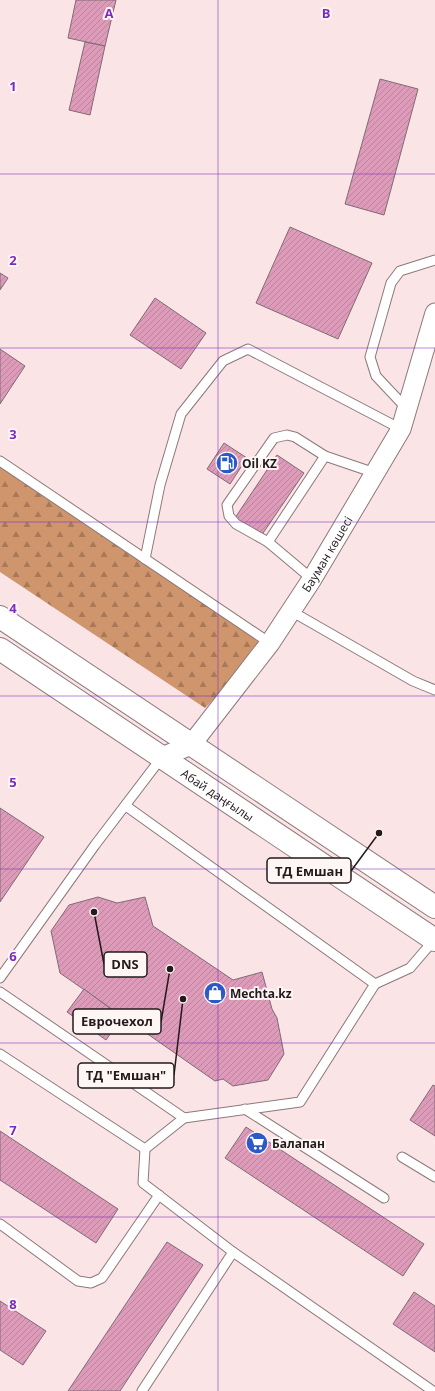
<svg xmlns="http://www.w3.org/2000/svg" width="435" height="1391" font-family="'Open Sans',sans-serif">
  <defs>
    <pattern id="forest-firs" width="22" height="20" patternUnits="userSpaceOnUse"><rect width="22" height="20" fill="#cf956d"/><path d="M5 1l3.5 6h-7zM16 11l3.5 6h-7z" fill="#a87959"/></pattern>
    <pattern id="building-hatch" width="6" height="6" patternUnits="userSpaceOnUse"><rect width="6" height="6" fill="#dd9ab9"/><path d="M-1 1l2-2M0 6l6-6M5 7l2-2" fill="none" stroke="#bd849e"/></pattern>
  </defs>
  <rect width="100%" height="100%" fill="#fbe4e6"/>
  <!-- forest -->
  <polygon fill="url(#forest-firs)" points="0,460 270,643 205,708 0,572"/>
  <!-- building -->
  <g fill="url(#building-hatch)" stroke="#7e6c74">
    <polygon points="76,0 116,0 105,46 68,38"/>
    <polygon points="85,42 105,46 90,115 69,110"/>
    <polygon points="380,79 418,89 384,215 345,204"/>
    <polygon points="290,227 372,263 338,339 256,303"/>
    <polygon points="0,273 8,278 0,290"/>
    <polygon points="155,298 206,333 181,369 130,335"/>
    <polygon points="0,349 25,366 0,404"/>
    <polygon points="224,443 247,458 230,484 207,469"/>
    <polygon points="277,455 304,473 259,539 233,521"/>
    <polygon points="0,808 44,837 0,902"/>
    <polygon points="98,897 117,903 145,897 153,926 233,980 262,972 272,1009 277,1018 284,1054 268,1080 233,1086 223,1079 215,1081 60,973 51,931 69,905"/>
    <polygon points="84,989 122,1017 106,1040 67,1012"/>
    <polygon points="433,1085 435,1086 435,1136 410,1120"/>
    <polygon points="246,1127 424,1244 403,1276 225,1158"/>
    <polygon points="0,1131 118,1209 96,1243 0,1180"/>
    <polygon points="167,1242 203,1265 120,1391 68,1391"/>
    <polygon points="414,1292 435,1306 435,1352 393,1324"/>
    <polygon points="0,1301 46,1331 23,1365 0,1350"/>
  </g>
  <g fill="none" stroke-linecap="round" stroke-linejoin="round">
    <!-- lane casing -->
    <g stroke="#8c787a" stroke-width="11">
      <g id="lane">
        <polyline points="407,409 376,376 370,357 391,283 400,271 435,260"/>
        <polyline points="0,461 270,643"/>
        <polyline points="268,542 236,524 229,516 227,505 274,438 287,435 295,437 325,456"/>
        <polyline points="145,559 160,485 181,414 223,361 248,349 401,429"/>
        <polyline points="312,579 268,542 325,456 375,473"/>
        <polyline points="291,611 413,681 435,690"/>
        <polyline points="0,978 95,845 162,757"/>
        <polyline points="375,984 410,968 434,940"/>
        <polyline points="0,992 184,1118 300,1102 375,984 126,806"/>
        <polyline points="0,1054 145,1149 184,1118"/>
        <polyline points="245,1109 384,1198"/>
        <polyline points="402,1157 435,1177"/>
        <polyline points="0,1224 78,1281 91,1283 102,1278 159,1195"/>
        <polyline points="233,1252 433,1391"/>
        <polyline points="142,1391 233,1252 143,1183 145,1149"/>
      </g>
    </g>
    <!-- street casing -->
    <g stroke="#8c787a" stroke-width="21">
      <g id="street">
        <path id="s1" d="M162,757L191,745L270,643L312,579L401,429L435,313"/>
      </g>
    </g>
    <!-- secondary casing -->
    <g stroke="#8c787a" stroke-width="24">
      <g id="secondary">
        <polyline points="0,617 435,907"/>
        <path id="s2" d="M0,649L435,940"/>
      </g>
    </g>
    <!-- lane -->
    <use href="#lane" stroke="#fff" stroke-width="9"/>
    <!-- street -->
    <use href="#street" stroke="#fff" stroke-width="19"/>
    <!-- secondary -->
    <use href="#secondary" stroke="#fff" stroke-width="22"/>
  </g>
  <!-- grid -->
  <path fill="none" stroke="#7b2cbf" stroke-width="1" stroke-opacity="0.55" d="M218,0V1391M0,174H435M0,348H435M0,522H435M0,696H435M0,869H435M0,1043H435M0,1217H435"/>
  <!-- icons -->
  <defs>
    <g id="fuel-disc" transform="scale(1.15)"><circle r="9.5" fill="#2c59c8" stroke="#fef5f5"/><path d="M-5.5-6h7V0h2V4h1.3V-2.5L3-4.5l.8-.8L6-3V5H2.5V1h-1V6h-7ZM-4.2-4.7v3.2H.2V-4.7Z" fill="#fff"/></g>
    <g id="shop-disc" transform="scale(1.15)"><circle r="9.5" fill="#2c59c8" stroke="#fef5f5"/><path d="M-5-2.5h2.3a2.7 3.5 0 0 1 5.4 0H5L5.5 6h-11ZM-1.5-2.5h3a1.5 2.3 0 0 0-3 0Z" fill="#fff"/></g>
    <g id="supermarket-disc" transform="scale(1.15)"><circle r="9.5" fill="#2c59c8" stroke="#fef5f5"/><path d="M-6-5.5h2.5l.6 2H6L4.5 2H-2.5L-4.4-4H-6ZM-1.5 3.2a1.3 1.3 0 1 0 .1 0ZM3 3.2a1.3 1.3 0 1 0 .1 0Z" fill="#fff"/></g>
  </defs>
  <g fill-rule="evenodd">
    <use href="#fuel-disc" x="227" y="463"/>
    <use href="#shop-disc" x="215" y="993"/>
    <use href="#supermarket-disc" x="257" y="1143"/>
  </g>
  <g text-anchor="middle" dominant-baseline="central" stroke-width="4" stroke-linejoin="round" paint-order="stroke">
    <!-- poi labels -->
    <g font-size="12" font-weight="bold" fill="#221a1b" stroke="#fef5f5" text-anchor="start">
      <text x="242" y="463">Oil KZ</text>
      <text x="230" y="993">Mechta.kz</text>
      <text x="272" y="1143">Балапан</text>
    </g>
    <!-- street labels -->
    <g font-size="12" fill="#221a1b" stroke="#fef5f5">
      <text stroke="none"><textPath href="#s1" startOffset="266">Бауман көшесі</textPath></text>
      <text stroke="none"><textPath href="#s2" startOffset="262">Абай даңғылы</textPath></text>
    </g>
  </g>
  <g font-size="13" text-anchor="middle" font-weight="bold" fill="#7b2cbf" stroke="#fef5f5" stroke-width="4" stroke-linejoin="round" paint-order="stroke">
    <text x="109" y="18">A</text>
    <text x="326" y="18">B</text>
    <text x="13" y="91">1</text>
    <text x="13" y="265">2</text>
    <text x="13" y="439">3</text>
    <text x="13" y="613">4</text>
    <text x="13" y="787">5</text>
    <text x="13" y="961">6</text>
    <text x="13" y="1135">7</text>
    <text x="13" y="1309">8</text>
  </g>
  <!-- callouts -->
  <path fill="none" stroke="#221a1b" stroke-width="1.5" d="M379 833L351 871M94 912L104 964M170 969L161 1022M183 999L174 1075"/>
  <g fill="#221a1b" stroke="#fef5f5" stroke-width="1.5">
    <circle cx="379" cy="833" r="4"/>
    <circle cx="94" cy="912" r="4"/>
    <circle cx="170" cy="969" r="4"/>
    <circle cx="183" cy="999" r="4"/>
  </g>
  <g fill="#fef5f5" stroke="#221a1b" stroke-width="1.5">
    <rect x="267" y="858" width="84" height="25" rx="4"/>
    <rect x="104" y="952" width="43" height="25" rx="4"/>
    <rect x="73" y="1009" width="88" height="25" rx="4"/>
    <rect x="78" y="1063" width="96" height="25" rx="4"/>
  </g>
  <g font-size="13" text-anchor="middle" font-weight="bold" fill="#221a1b">
    <text x="309" y="876">ТД Емшан</text>
    <text x="125" y="969">DNS</text>
    <text x="117" y="1026">Еврочехол</text>
    <text x="126" y="1080">ТД "Емшан"</text>
  </g>
</svg>
